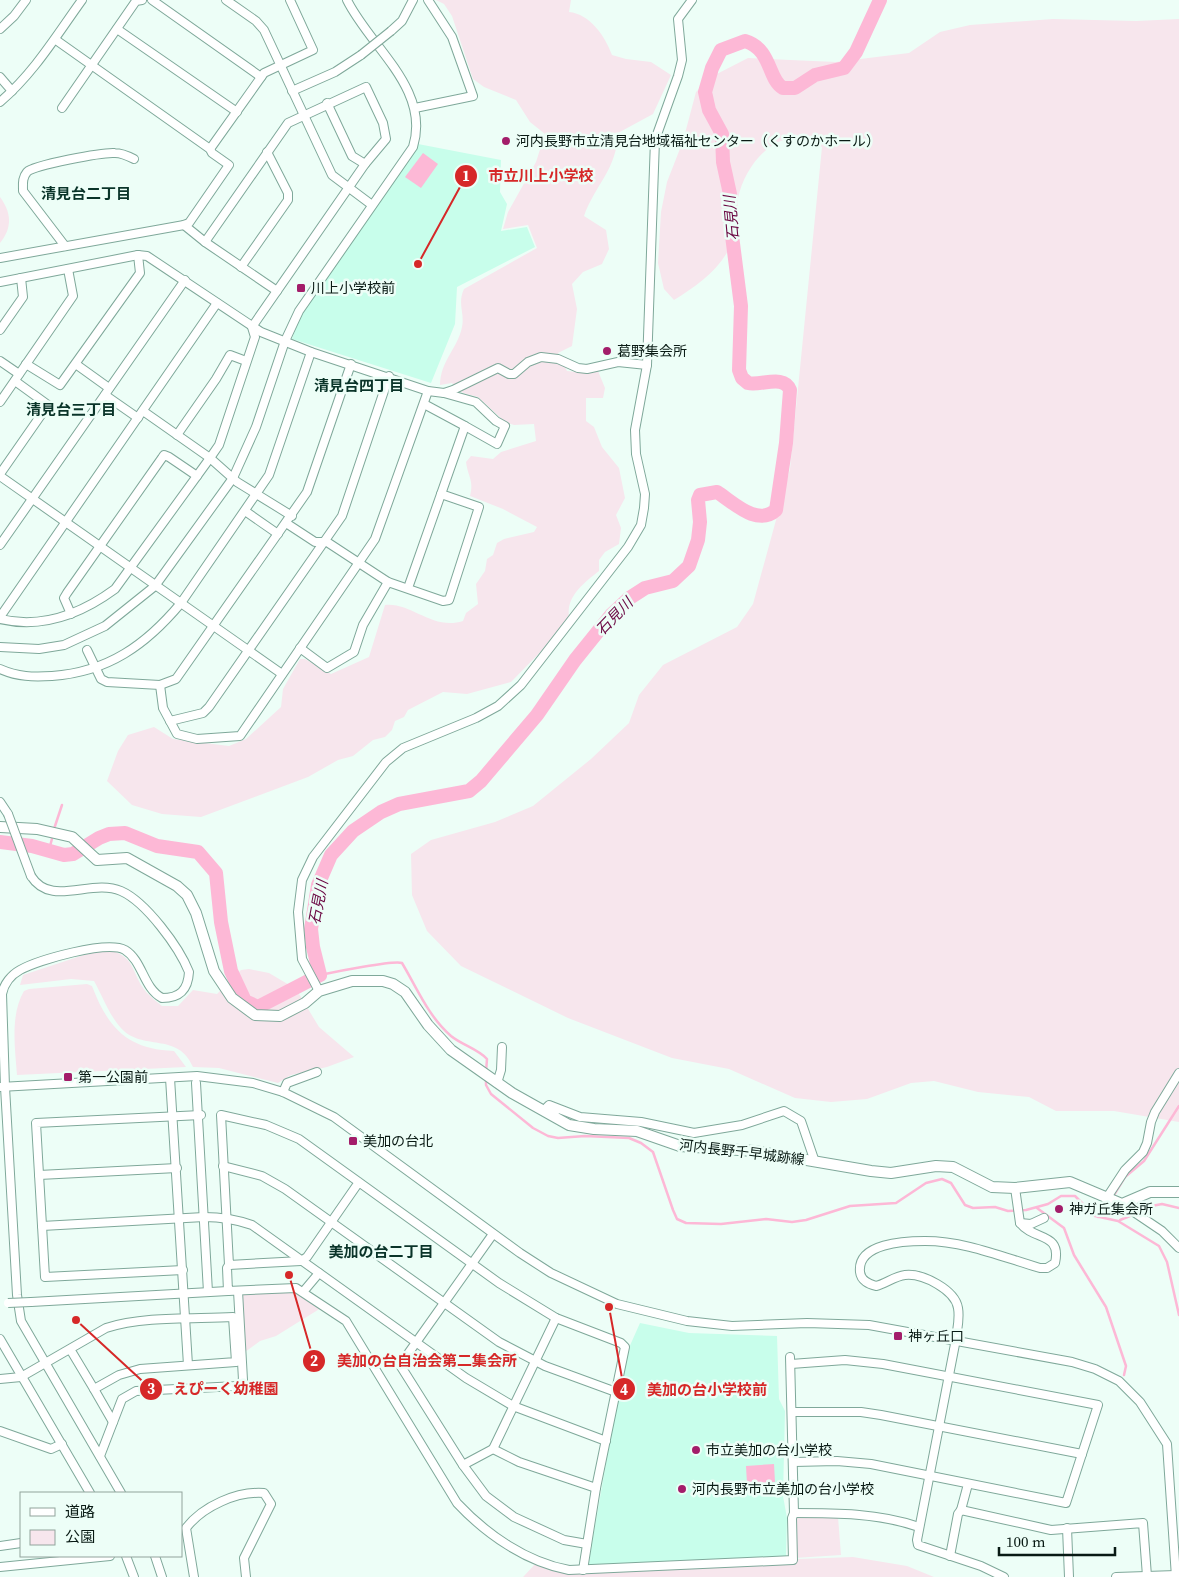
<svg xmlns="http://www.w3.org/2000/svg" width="1179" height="1577" font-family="'Source Serif 4','Noto Sans JP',serif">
  <rect width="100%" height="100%" fill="#edfef7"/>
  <!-- built -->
  <g fill="#c8feeb">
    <polygon points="418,144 501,160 500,192 507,204 501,231 527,227 535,247 457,287 455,324 431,383 292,339 301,314 322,282 353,241"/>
    <polygon points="640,1323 689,1333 777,1336 779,1399 785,1411 783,1496 787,1518 786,1556 588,1566 618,1395 628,1350"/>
  </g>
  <!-- green -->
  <g fill="#f7e6ed">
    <path d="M436,0H571L569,12C590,14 605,36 612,55L626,59L651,62L671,75L653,114L618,133C617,169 595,185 584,216L606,230L609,249L602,264L583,272L572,284L577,309L572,346L558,353L567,371L587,373L594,369L598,371L605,388L603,398H586V421L594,427L602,447L619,468L625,498L616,515L621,528L619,544L605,552L599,560V571C584,583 566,596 569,617L560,632L511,682L467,694L443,692L408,710L404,717L395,721L392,730L385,737L373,740L353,756L338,760L308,777L201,817L162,814L132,805L107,781L118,751L128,735L154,727L173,739L229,746L246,739L281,707L283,689L300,659H305L331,674L369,657L385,605C411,602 433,631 463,621L466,613L478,604L476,584L485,571L487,559L493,555L497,543L504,539L534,532L537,527L503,509L470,496C474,480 468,477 466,462L471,456L493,459L501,452L536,441L534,424L514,425L505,422L478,397L463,393L452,383L440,385C440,361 458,348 462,327C465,313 457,304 464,289L537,248L528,225L503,229L508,212L536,162L545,134L530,122L516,100L484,87L473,79L452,16L444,4Z"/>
    <path d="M1053,19L1136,21L1179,19V1122L1114,1111H1056L1029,1097L978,1092L934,1081L911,1083L867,1099L831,1102L795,1098L729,1069L672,1058L568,1018L461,966L427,931L412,895L411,854L431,840L495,822L533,806L591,759L629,723L639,695L663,665L737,627L753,604L790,469L822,147C783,119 746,161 738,198C736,206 740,216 740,225C740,232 733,242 729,249C717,272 695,287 674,300L664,289L658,263L661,212L667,182L683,141L696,92L711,77L748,58L836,62L909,53L940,32L970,25Z"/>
    <path d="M0,197C11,212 13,227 0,243Z"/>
    <path d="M102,949C138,954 129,972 147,993C152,998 157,1002 162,1006H178L193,990L217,994L241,970L249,969L269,973L296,989L319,1027L354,1057L327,1067L291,1075L278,1083L219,1068L193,1067C179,1033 145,1050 124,1031C110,1018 103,997 94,981L71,979L20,985L23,975Z"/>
    <path d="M87,984L92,986C108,1028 127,1049 174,1051L186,1067L17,1075C15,1048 10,1015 24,991L29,989Z"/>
    <polygon points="296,1290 321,1308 276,1336 260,1341 245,1352 241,1296 244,1293"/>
    <polygon points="838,1517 841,1555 795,1558 795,1518"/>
    <polygon points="853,1557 907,1566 934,1577 523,1577 539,1560 556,1568"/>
  </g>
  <!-- water -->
  <g fill="#fdb8d6">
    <polygon points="423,153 438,164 421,188 405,177"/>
    <polygon points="774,1464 775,1482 747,1484 746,1466"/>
  </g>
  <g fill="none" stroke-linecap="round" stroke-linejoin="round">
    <!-- stream -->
    <g stroke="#fdb8d6" stroke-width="2.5">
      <polyline points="54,829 62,805"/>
      <polyline points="49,850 53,835"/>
      <path d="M320,975C334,972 394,960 402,963C417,988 428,1016 451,1036C462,1045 478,1049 487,1059L486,1072"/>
      <polyline points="486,1078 486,1085 491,1094 533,1128 548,1136 558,1138 585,1136 629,1138 641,1143 653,1152 673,1210 677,1219 686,1223 721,1224 766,1219 792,1222 806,1220 850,1206 896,1203 926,1183 942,1179 951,1183 965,1205 973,1208 995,1207 1008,1211 1026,1210 1048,1204 1061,1196 1075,1196 1095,1216 1118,1221 1159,1246 1167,1262 1179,1315"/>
      <polyline points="1114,1195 1125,1177 1144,1161 1179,1106"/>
      <polyline points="1037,1208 1064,1228 1074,1255 1106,1307 1126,1366 1124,1375"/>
      <polyline points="1136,1209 1162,1204 1179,1208"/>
      <polyline points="1098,1217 1109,1204"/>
      <polyline points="1120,1220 1130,1216"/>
    </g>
    <!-- river -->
    <path stroke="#fdb8d6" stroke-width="14" d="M0,842L32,846L64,855L73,854L99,838L109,834L125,833L157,846L198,852L216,873L221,922L231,971L245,1001L258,1007L320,975L313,947L311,929L318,885L331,855L353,831L381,812L399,804L469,791L481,781L537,715L575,660L612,614L628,599L645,588L673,581L689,566L698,540L700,522L698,500L700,495L717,492C733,502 757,527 776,510L786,443L790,390C784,374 761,386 748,383L742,378L739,370L741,306L730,220V194L723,162L722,134L709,110L705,92L712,68L721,50L745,41C772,49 768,80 783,88H795L815,75L844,68L856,52L880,0"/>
    <!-- minor casing -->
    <g stroke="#7fa89a" stroke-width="10">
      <g id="minor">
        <polyline points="152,0 261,77"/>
        <polyline points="226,0 256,21 264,30 332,175 372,205"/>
        <polyline points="0,29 14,16 26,0"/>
        <polyline points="117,29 237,112"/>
        <polyline points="391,31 402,21 413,0"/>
        <polyline points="0,77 12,91"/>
        <polyline points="292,91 335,72 361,55"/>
        <path d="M0,102C34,73 56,36 82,0"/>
        <polyline points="327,103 352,156 365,164"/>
        <polyline points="62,108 136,1 142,0"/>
        <polyline points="415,108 473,96 452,37 428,0"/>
        <polyline points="210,149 264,73 313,50 290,0"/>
        <polyline points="184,225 205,242 277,291"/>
        <path d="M65,246L23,191C23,184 22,178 27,172C34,165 103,152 115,153C122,153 128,156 134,159"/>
        <polyline points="0,258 184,225 189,223 229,165 212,153 210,149 56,40"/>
        <polyline points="241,267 288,200 288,193 267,152"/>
        <polyline points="0,282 138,255 147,256 261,332 311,352 428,391 444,393 453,390 498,368 509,374 514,374 528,362 541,357 558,359 578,368 587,369 618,362 647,365"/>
        <polyline points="0,330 23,297 21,278"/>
        <polyline points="0,361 19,374"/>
        <polyline points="26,364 60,385 140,273 138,255"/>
        <polyline points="77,365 109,388"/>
        <polyline points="444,393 476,402 496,421 505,426 497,444 465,426"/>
        <polyline points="105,395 138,418"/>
        <polyline points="0,402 73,296 68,269"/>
        <polyline points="143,411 210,458 237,482 292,516"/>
        <polyline points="177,435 216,379 230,355 246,361"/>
        <polyline points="0,474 48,405 15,381"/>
        <polyline points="0,476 282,674"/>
        <polyline points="245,511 278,534"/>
        <polyline points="286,523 315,542 327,542 388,582 443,601 449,600 479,507 441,494"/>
        <polyline points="0,545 185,280"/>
        <polyline points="408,588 465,426 424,404"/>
        <polyline points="71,614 64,598 67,593 162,458 164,455 169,457 197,476"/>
        <polyline points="0,617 217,303"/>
        <path d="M0,619C42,629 81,614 115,589L210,458L219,445L255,337L252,327L365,164L386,139L383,123L366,87L288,123L205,242"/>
        <path d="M0,647L39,649L64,645L105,626L155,586L233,478L256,427L285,341L299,311L413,147C431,89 370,47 347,0"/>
        <polyline points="300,648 327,668 354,652 363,625 388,582"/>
        <polyline points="87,650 101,679 107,682 160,685 176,679 307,492 351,364"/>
        <path d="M0,669C18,677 33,677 52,676C108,672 146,645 181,603L269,475L311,352"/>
        <polyline points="160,685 163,708 177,734 197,739 240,736 375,539 428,391"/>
        <polyline points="170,721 203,713 209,707 342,516 389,376"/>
        <polyline points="0,802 8,814"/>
        <path d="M31,876C51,908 91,878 121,891C146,902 179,947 189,972C188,990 180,998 162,998C143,988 143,961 125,950C107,940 38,960 20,970C11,975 4,984 2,994L5,1087L17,1295L21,1321L121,1493"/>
        <polyline points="319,991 302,959 298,912 302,880 313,857 386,762 403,748 476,718 498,706 521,685 628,547 641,525 644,508 645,494 636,454 635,430 647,365 655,140 678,76 682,60 678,19 692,0"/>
        <polyline points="170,1078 188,1365"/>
        <polyline points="196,1083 208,1292"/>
        <polyline points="497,1083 501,1070 502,1047"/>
        <polyline points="0,1087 197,1076 253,1083 283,1092 334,1117 520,1253 551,1273 617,1304 687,1321 732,1326 807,1323 869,1325 1072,1362 1095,1369 1119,1381 1140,1402 1167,1444 1176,1577"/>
        <polyline points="283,1092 287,1083 317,1072"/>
        <polyline points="555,1112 547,1107 549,1105 580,1117 641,1122 694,1133 742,1125 784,1111 801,1121 815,1162"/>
        <polyline points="223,1166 262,1176 285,1189 499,1342 545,1366 616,1392"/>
        <polyline points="39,1175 177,1168"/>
        <polyline points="359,1182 307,1257 301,1261 229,1265 221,1115 266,1125 299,1139 499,1283 556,1318 621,1343 625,1347 596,1488 583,1570"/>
        <polyline points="1106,1199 1125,1170 1143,1152 1147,1143 1151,1122 1155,1112 1179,1073"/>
        <polyline points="1122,1204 1162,1231 1179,1248"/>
        <polyline points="1020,1223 1031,1224 1044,1218"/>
        <path d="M42,1226L204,1217C222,1217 235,1219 252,1225L466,1378L513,1406L606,1441"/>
        <polyline points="493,1234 400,1365 463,1465 486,1496 514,1517 564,1540 587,1544"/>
        <path d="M229,1265L227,1268L228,1291L296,1288L346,1321L457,1503C486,1534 526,1562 569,1570L793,1560L792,1518L794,1513L790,1357"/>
        <polyline points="183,1270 45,1277 36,1123 201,1115"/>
        <polyline points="303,1292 319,1273"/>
        <polyline points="31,1302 228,1291"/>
        <polyline points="556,1318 493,1449 519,1462 596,1488"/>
        <polyline points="0,1339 90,1493"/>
        <polyline points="791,1364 845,1360 883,1364 1098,1405 1066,1503 871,1464 837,1461 794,1462"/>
        <path d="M0,1379L21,1377L106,1328C143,1316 193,1319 233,1317L236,1362L140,1369L119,1375L94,1389L70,1349"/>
        <polyline points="94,1389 113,1422"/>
        <polyline points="793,1412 861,1412 881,1415 1082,1454"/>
        <polyline points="0,1431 51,1449 62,1444"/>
        <polyline points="100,1456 122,1399 136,1391 238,1386 243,1380 238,1291"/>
        <polyline points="463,1465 493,1449"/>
        <polyline points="968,1484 961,1510 1051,1530 1143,1523 1147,1576"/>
        <path d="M794,1513C835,1513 879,1513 919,1527"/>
        <polyline points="1067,1528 1069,1577"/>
        <polyline points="0,1546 21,1543"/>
        <polyline points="126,1556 134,1577"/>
        <polyline points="155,1556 162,1577"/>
        <polyline points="950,1556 958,1514 961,1510"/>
        <polyline points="0,1567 110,1556"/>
        <path d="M194,1577L186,1528C203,1506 237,1491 264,1493L271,1504L244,1558L246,1577"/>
        <path d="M1004,1577L981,1566L918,1545L917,1540L956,1339C957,1329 960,1319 958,1308C955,1290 923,1273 905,1275C895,1276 885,1284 876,1286C869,1284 861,1281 860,1272C857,1243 905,1241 925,1241C965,1241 1002,1257 1040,1268H1047L1055,1263C1062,1232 1034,1241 1020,1223L1015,1188"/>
        <polyline points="1116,1577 1176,1575"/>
      </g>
    </g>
    <!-- major casing -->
    <g stroke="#7fa89a" stroke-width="12">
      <polyline id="major" points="0,827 37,829 72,837 97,860 127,858 177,886 187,895 196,913 214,971 232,998 255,1015 280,1016 305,1003 319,991 352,981 383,981 393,984 405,992 428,1025 451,1050 512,1093 569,1125 594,1129 637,1131 680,1146 754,1151 871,1171 891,1173 936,1166 953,1167 992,1187 1015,1188 1070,1182 1122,1204 1150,1192 1179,1192"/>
    </g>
    <!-- minor -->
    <use href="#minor" stroke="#fff" stroke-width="8"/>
    <!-- major -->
    <use href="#major" stroke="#fff" stroke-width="10"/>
    <!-- minor-bridge casing -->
    <g stroke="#7fa89a" stroke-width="10" stroke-linecap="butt">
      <g id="minor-bridge">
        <polyline points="361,55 391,31"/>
        <polyline points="8,814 31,876"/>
        <polyline points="8,1303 31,1302"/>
      </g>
    </g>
    <!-- minor-bridge -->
    <use href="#minor-bridge" stroke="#fff" stroke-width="8"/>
  </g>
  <!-- markers -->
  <g fill="#a31d6a" stroke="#edfef7" stroke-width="2">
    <circle cx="506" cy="141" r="5"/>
    <rect x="296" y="283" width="10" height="10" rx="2.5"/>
    <circle cx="607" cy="351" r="5"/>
    <rect x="63" y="1072" width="10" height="10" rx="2.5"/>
    <rect x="348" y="1136" width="10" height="10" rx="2.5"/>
    <circle cx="1059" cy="1209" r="5"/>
    <rect x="893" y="1331" width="10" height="10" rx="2.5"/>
    <circle cx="696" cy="1450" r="5"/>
    <circle cx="682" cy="1489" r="5"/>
  </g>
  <g text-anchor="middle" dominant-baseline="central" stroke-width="5" stroke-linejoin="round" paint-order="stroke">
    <!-- poi labels -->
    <g font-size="14" fill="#091a14" stroke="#edfef7" text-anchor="start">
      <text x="516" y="141">河内長野市立清見台地域福祉センター（くすのかホール）</text>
      <text x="311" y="288">川上小学校前</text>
      <text x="617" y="351">葛野集会所</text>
      <text x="78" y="1077">第一公園前</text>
      <text x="363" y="1141">美加の台北</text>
      <text x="1069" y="1209">神ガ丘集会所</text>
      <text x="908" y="1336">神ヶ丘口</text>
      <text x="706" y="1450">市立美加の台小学校</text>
      <text x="692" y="1489">河内長野市立美加の台小学校</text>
    </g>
    <!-- street labels -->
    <g font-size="14" fill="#091a14" stroke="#edfef7">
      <text transform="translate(742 1152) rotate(7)">河内長野千早城跡線</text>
    </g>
    <!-- neighbourhood labels -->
    <g font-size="15" font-weight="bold" fill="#0a3429" stroke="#edfef7">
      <text x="86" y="193">清見台二丁目</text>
      <text x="359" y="385">清見台四丁目</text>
      <text x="71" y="409">清見台三丁目</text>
      <text x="381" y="1251">美加の台二丁目</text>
    </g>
    <!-- water labels -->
    <g font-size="15" font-style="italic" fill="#6b0743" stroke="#edfef7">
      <text transform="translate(731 218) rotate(-95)">石見川</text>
      <text transform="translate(614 616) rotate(-46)">石見川</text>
      <text transform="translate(318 902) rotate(-79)">石見川</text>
    </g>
  </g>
  <!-- callouts -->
  <path fill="none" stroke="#d62828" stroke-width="2" d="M418 264L466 176M289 1275L314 1361M76 1320L151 1389M609 1307L624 1389"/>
  <g fill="#d62828" stroke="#edfef7" stroke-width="2">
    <circle cx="418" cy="264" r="5"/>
    <circle cx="289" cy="1275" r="5"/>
    <circle cx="76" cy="1320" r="5"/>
    <circle cx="609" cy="1307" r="5"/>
    <circle cx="466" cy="176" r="12"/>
    <circle cx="314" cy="1361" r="12"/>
    <circle cx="151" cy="1389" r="12"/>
    <circle cx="624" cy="1389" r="12"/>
  </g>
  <g font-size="15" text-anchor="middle" font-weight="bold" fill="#fff">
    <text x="466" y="181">1</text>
    <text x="314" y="1366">2</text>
    <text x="151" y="1394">3</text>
    <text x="624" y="1395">4</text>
  </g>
  <g font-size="15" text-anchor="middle" font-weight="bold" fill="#d62828" stroke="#edfef7" stroke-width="5" stroke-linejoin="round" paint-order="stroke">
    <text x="541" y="181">市立川上小学校</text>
    <text x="427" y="1366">美加の台自治会第二集会所</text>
    <text x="226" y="1394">えぴーく幼稚園</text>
    <text x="707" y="1395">美加の台小学校前</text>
  </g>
  <!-- legend -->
  <rect x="20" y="1492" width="162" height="65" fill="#edfef7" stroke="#92a39c"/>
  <rect x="30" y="1508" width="25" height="8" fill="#ffffff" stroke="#92a39c"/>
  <text x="65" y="1517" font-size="15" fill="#091a14">道路</text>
  <rect x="30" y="1530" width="25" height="15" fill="#f7e6ed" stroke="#92a39c"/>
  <text x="65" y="1542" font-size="15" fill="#091a14">公園</text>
  <!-- scale -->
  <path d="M999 1547v8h116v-8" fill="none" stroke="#091a14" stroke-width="2.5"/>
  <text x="1006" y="1547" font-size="15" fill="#091a14" stroke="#edfef7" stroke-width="4" paint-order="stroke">100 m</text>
</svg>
